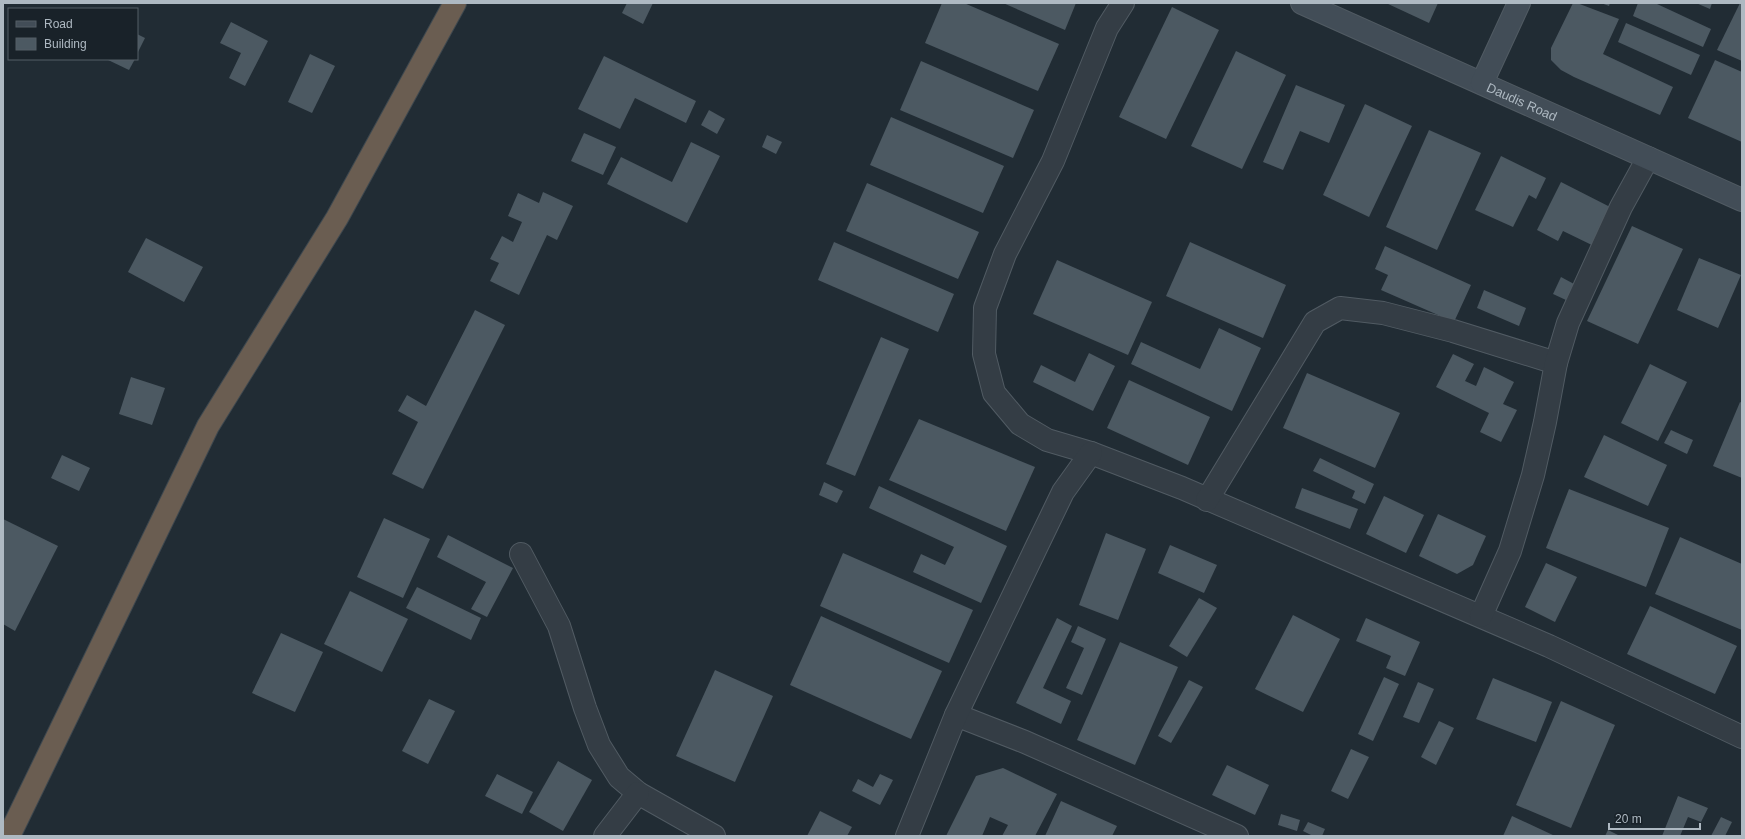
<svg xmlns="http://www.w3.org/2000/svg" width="1745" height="839" font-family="Helvetica,sans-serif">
  <rect width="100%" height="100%" fill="#212c34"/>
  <!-- building -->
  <g fill="#4c5962">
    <polygon points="627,3 653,3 643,24 622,13"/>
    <polygon points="942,3 964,3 1059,44 1038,91 925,43"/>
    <polygon points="1003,3 1076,3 1065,30"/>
    <polygon points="1386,3 1438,3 1429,23"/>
    <polygon points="1573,3 1577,3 1619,19 1603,54 1673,87 1660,115 1574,77 1561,70 1551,60 1551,48"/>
    <polygon points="1601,3 1610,3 1609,6"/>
    <polygon points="1638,3 1658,3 1657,4 1711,29 1703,47 1633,16"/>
    <polygon points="1696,3 1712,3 1710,9"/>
    <polygon points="1740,3 1742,3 1742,61 1717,50"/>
    <polygon points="1172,7 1219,30 1166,139 1119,117"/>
    <polygon points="231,22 268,41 245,86 229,78 241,53 220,43"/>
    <polygon points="1626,23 1700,55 1691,75 1618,42"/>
    <polygon points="137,34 145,38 137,54"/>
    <polygon points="1236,51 1286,75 1242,169 1191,146"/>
    <polygon points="310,54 335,66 312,113 288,102"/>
    <polygon points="604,56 696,101 686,123 635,98 620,129 578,109"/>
    <polygon points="106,59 135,59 129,70"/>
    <polygon points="1715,60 1742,72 1742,142 1688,118"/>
    <polygon points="921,61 1034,110 1013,158 900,110"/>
    <polygon points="1296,85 1345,105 1329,143 1300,131 1283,170 1263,162"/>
    <polygon points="1365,104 1412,126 1369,217 1323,195"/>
    <polygon points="709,110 725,119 717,134 701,125"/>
    <polygon points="891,117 1004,166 983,213 870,165"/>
    <polygon points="1429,130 1481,153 1437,250 1386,227"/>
    <polygon points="584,133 616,147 603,175 571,161"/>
    <polygon points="767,135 782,142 776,154 762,147"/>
    <polygon points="691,142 720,156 687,223 607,184 621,157 672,182"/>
    <polygon points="1501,156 1546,178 1536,199 1529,195 1513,227 1475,210"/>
    <polygon points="1561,182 1616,210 1598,248 1563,231 1558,241 1537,230"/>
    <polygon points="867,183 979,232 958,279 846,231"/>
    <polygon points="543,192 573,206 557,240 547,235 519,295 490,281 499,263 490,259 502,236 513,242 522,222 508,216 518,193 539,203"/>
    <polygon points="1632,226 1683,249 1638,344 1587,321"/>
    <polygon points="146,238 203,267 184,302 128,272"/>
    <polygon points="834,242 954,294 938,332 818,280"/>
    <polygon points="1190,242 1286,285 1263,338 1166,296"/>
    <polygon points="1385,246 1471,285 1454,322 1381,290 1388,275 1375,269"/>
    <polygon points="1699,258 1741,275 1718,328 1677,310"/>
    <polygon points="1057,260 1152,302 1128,355 1033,314"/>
    <polygon points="1561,277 1574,284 1566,300 1553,294"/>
    <polygon points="1484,290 1526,308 1519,326 1477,308"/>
    <polygon points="475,310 505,325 423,489 392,474 418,422 398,411 407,395 426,406"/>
    <polygon points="1219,328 1261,348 1232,411 1131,364 1141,342 1200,369"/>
    <polygon points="881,337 909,349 855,476 826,464"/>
    <polygon points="1089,353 1115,366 1093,411 1033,382 1041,365 1075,382"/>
    <polygon points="1453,354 1474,364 1465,381 1476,386 1484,367 1514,382 1503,404 1517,410 1501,442 1480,432 1489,413 1436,387"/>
    <polygon points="1650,364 1687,382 1658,441 1621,423"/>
    <polygon points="1307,373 1400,413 1375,468 1283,428"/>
    <polygon points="131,377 165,388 152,425 119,414"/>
    <polygon points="1129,380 1210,417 1188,465 1107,428"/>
    <polygon points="1740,402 1742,403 1742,478 1713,466"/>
    <polygon points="919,419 1035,467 1006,531 889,480"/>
    <polygon points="1671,430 1693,440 1687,454 1664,443"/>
    <polygon points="1604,435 1667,465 1648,506 1584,477"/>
    <polygon points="62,455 90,468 79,491 51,478"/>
    <polygon points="1320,458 1374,484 1365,504 1352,498 1355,491 1313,471"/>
    <polygon points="824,482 843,491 837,503 819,495"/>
    <polygon points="879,486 1007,546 981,603 913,572 921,554 945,565 954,547 869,508"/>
    <polygon points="1302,488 1358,509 1350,529 1295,508"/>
    <polygon points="1569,489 1669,528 1646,587 1546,548"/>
    <polygon points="1384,496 1424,515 1406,553 1366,534"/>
    <polygon points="1438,514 1486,536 1473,565 1457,574 1419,556"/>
    <polygon points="384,518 430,539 403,598 357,577"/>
    <polygon points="3,519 58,546 15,631 3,624"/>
    <polygon points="1106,533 1146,549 1118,620 1079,605"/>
    <polygon points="448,535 513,568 487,617 471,609 486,582 437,557"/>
    <polygon points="1680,537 1742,564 1742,630 1655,594"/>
    <polygon points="1170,545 1217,565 1204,593 1158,573"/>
    <polygon points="843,553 973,610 949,663 820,606"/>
    <polygon points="1546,563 1577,577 1555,622 1525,607"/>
    <polygon points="417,587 481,618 471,640 406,608"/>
    <polygon points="350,591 408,619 382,672 324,644"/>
    <polygon points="1199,598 1217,608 1187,657 1169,646"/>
    <polygon points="1650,606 1737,646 1715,694 1627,654"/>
    <polygon points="1293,615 1340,639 1303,712 1255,689"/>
    <polygon points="821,616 942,671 911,739 790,685"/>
    <polygon points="1057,618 1072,626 1043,688 1071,701 1061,724 1016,703"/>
    <polygon points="1366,618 1420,642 1405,676 1386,668 1391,656 1356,641"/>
    <polygon points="1078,626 1106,639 1082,695 1066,688 1084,648 1071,642"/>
    <polygon points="281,633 323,652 295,712 252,693"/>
    <polygon points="1120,642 1178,667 1135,765 1077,740"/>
    <polygon points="715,670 773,696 735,782 676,756"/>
    <polygon points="1384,677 1399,684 1373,741 1358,734"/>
    <polygon points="1493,678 1552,702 1536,742 1476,719"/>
    <polygon points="1189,680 1203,687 1171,743 1158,736"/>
    <polygon points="1418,682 1434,689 1419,723 1403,717"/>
    <polygon points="429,699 455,711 428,764 402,751"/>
    <polygon points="1561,701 1615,725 1571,828 1516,805"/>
    <polygon points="1439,721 1454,728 1436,765 1421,757"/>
    <polygon points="1351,749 1369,757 1348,799 1331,791"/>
    <polygon points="558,761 592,780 563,831 529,812"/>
    <polygon points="1227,765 1269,785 1255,815 1212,795"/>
    <polygon points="1003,768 1057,794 1035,836 1002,836 1008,825 990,817 982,836 946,836 976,776"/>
    <polygon points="497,774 533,792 522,814 485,796"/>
    <polygon points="880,774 893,780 880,805 852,791 858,779 873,787"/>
    <polygon points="1678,796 1708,808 1701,822 1688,817 1680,836 1662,836"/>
    <polygon points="1061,801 1117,826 1112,836 1045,836"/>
    <polygon points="820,811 852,827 847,836 807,836"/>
    <polygon points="1281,814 1300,820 1297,831 1278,825"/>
    <polygon points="1512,816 1555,836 1503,836"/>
    <polygon points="1721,817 1732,822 1725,836 1711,836"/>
    <polygon points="1308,822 1325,829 1322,836 1313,836 1303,831"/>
    <polygon points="1608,830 1620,836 1605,836"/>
  </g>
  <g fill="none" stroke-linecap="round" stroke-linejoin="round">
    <!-- street casing -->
    <g stroke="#515b63" stroke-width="24">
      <g id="street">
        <polyline points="1123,3 1107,28 1053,161 1005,254 985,308 984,354 994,393 1020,424 1047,440 1091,453 1182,488 1549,646 1742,737"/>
        <polyline points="1207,500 1315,322 1340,308 1383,313 1453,331 1556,363"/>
        <polyline points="521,554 559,626 585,708 599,745 619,777 638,793 714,836"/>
        <polyline points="1481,616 1510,551 1533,475 1545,422 1556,363 1568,323 1621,207 1648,158"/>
        <polyline points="956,715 1025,742 1237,836"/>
        <polyline points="605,836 638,793"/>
        <polyline points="907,836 956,715 1035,550 1063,492 1091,453"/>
      </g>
    </g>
    <!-- secondary casing -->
    <g stroke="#515b63" stroke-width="24">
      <g id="secondary">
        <path id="s1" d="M1302,3L1742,200"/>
        <polyline points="1482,83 1519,3"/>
      </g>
    </g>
    <!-- highway casing -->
    <g stroke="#3e484f" stroke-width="24">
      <polyline id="highway" points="9,836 208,426 337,218 455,3"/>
    </g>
    <!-- street -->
    <use href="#street" stroke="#343d45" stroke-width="22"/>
    <!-- secondary -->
    <use href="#secondary" stroke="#424d57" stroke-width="22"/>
    <!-- highway -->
    <use href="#highway" stroke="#6a5d51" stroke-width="22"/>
  </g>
  <g text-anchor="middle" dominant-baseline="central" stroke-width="3.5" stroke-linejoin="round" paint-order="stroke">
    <!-- street labels -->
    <g font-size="13" fill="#aeb9c2" stroke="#192229">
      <text stroke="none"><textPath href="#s1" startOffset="241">Daudis Road</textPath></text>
    </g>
  </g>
  <!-- border -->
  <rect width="1745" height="839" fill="none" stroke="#aeb9c2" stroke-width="8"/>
  <!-- legend -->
  <rect x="8" y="8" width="130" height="52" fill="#192229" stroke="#555e66"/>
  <rect x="16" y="21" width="20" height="6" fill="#424d57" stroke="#555e66"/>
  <text x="44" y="28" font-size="12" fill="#aeb9c2">Road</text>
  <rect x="16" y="38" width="20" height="12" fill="#4c5962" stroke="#555e66"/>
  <text x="44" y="48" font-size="12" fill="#aeb9c2">Building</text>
  <!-- scale -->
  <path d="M1609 823v6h91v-6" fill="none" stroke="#aeb9c2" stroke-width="2"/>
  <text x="1615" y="823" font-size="12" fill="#aeb9c2" stroke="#192229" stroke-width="3" paint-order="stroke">20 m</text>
</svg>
